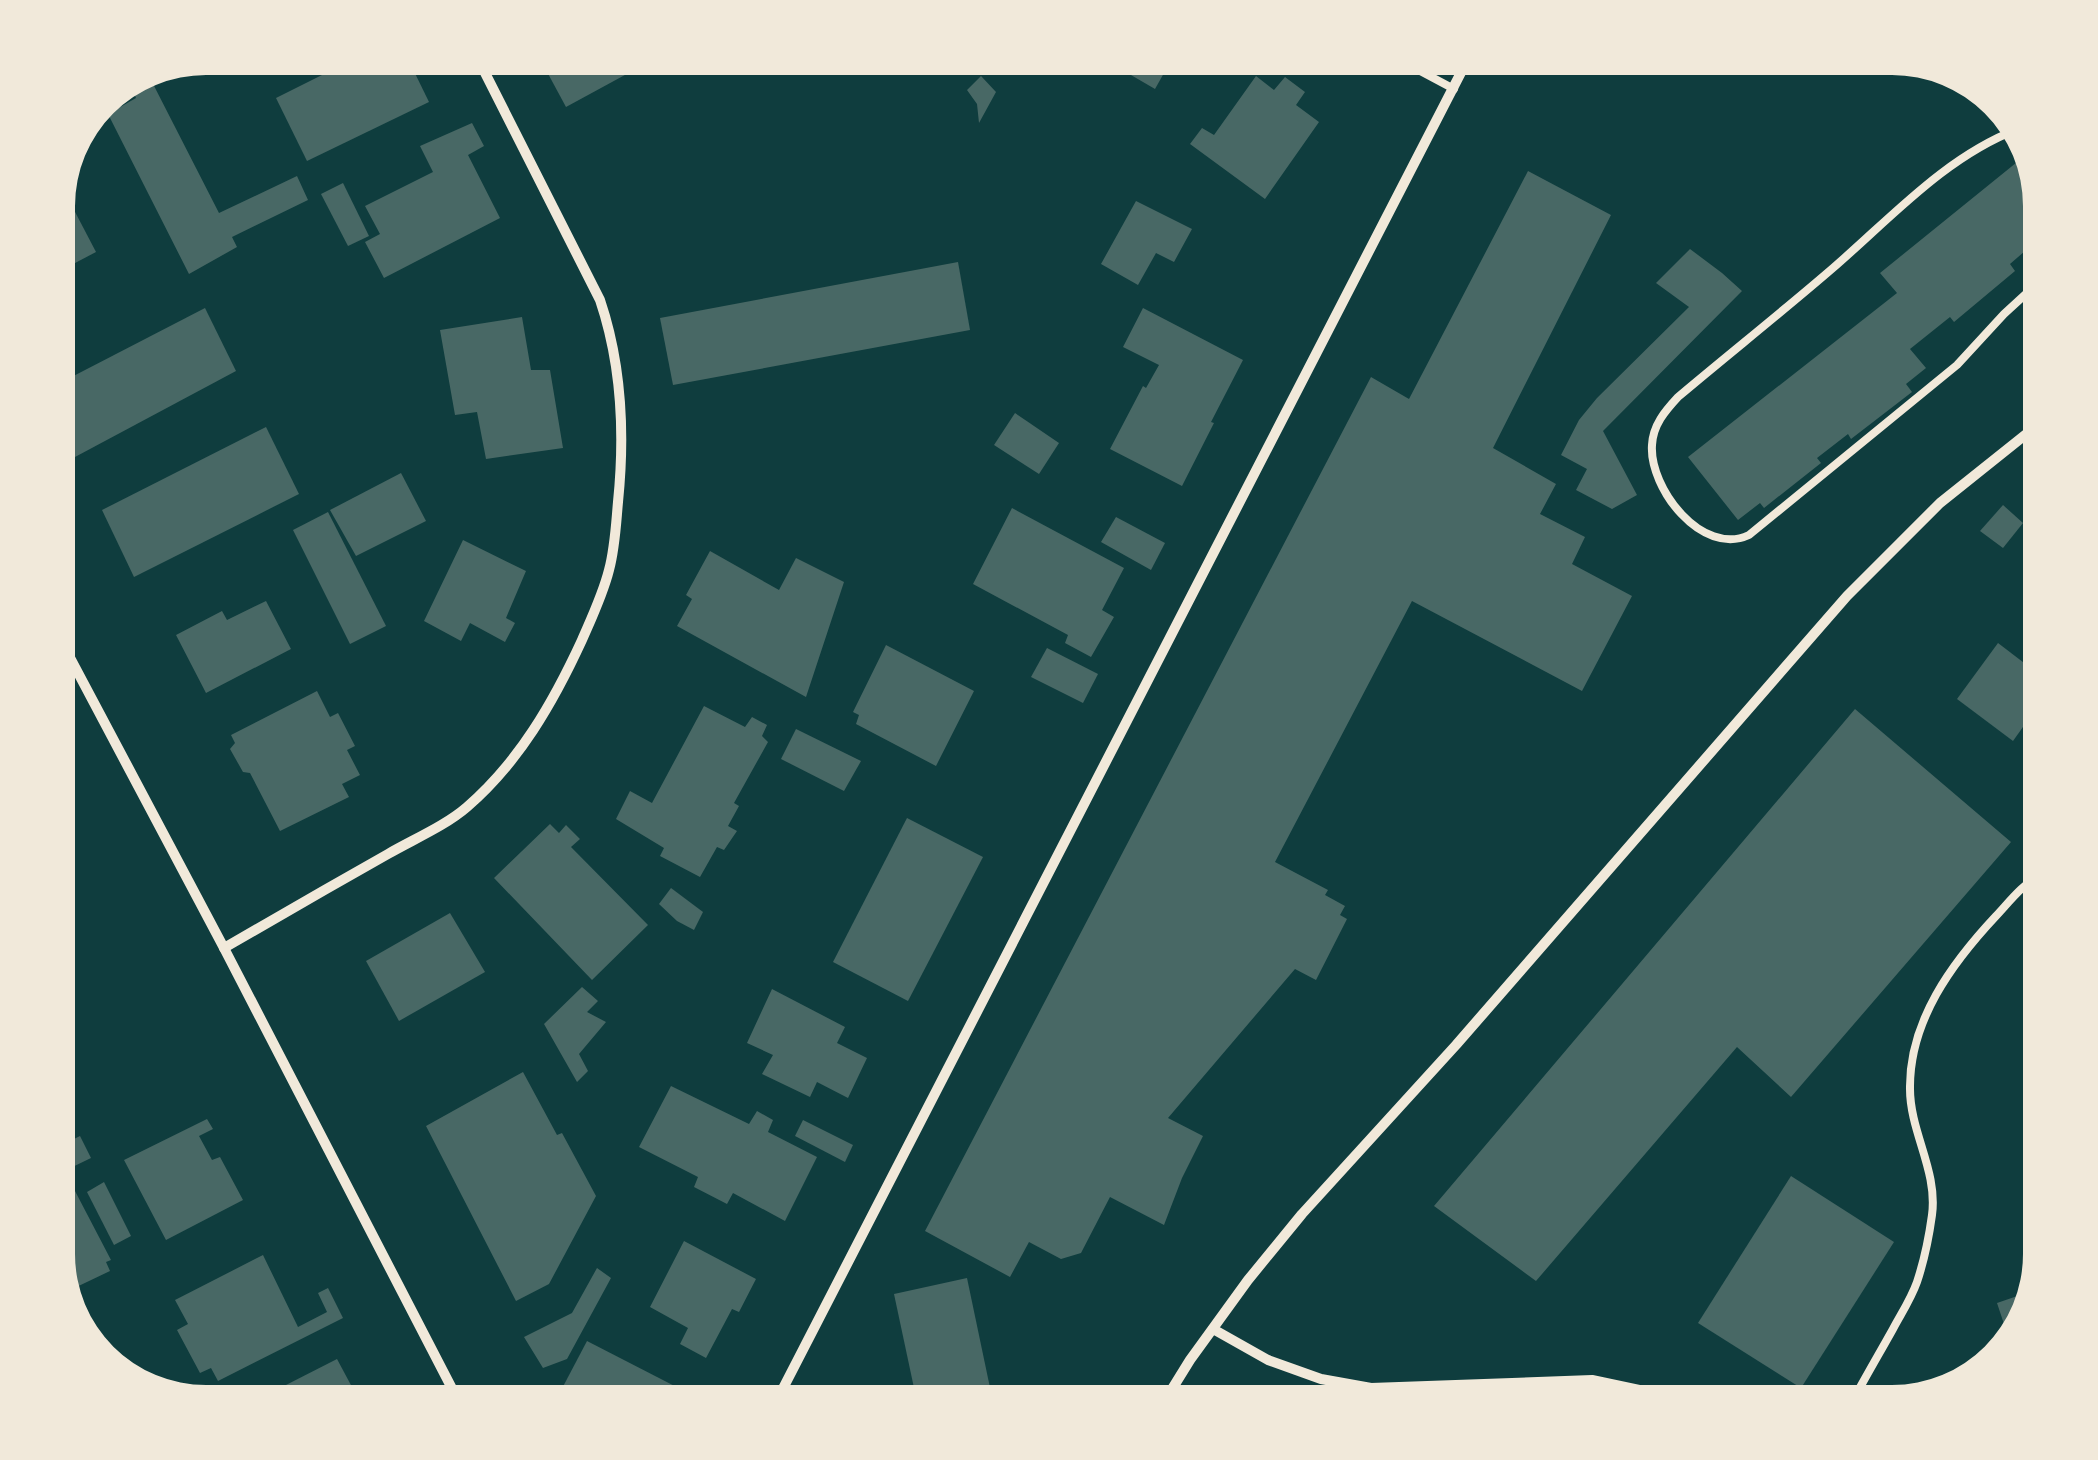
<svg xmlns="http://www.w3.org/2000/svg" width="2098" height="1460" font-family="'Roboto Condensed',sans-serif">
  <rect width="100%" height="100%" fill="#0f3d3e"/>
  <!-- building -->
  <g fill="#486865">
    <polygon points="358,57 407,57 429,102 307,161 276,98"/>
    <polygon points="539,57 658,57 566,107"/>
    <polygon points="1100,57 1173,57 1155,89"/>
    <polygon points="981,76 996,92 979,123 977,104 967,90"/>
    <polygon points="1256,76 1274,90 1285,77 1305,92 1296,105 1319,122 1265,199 1190,144 1202,128 1214,135"/>
    <polygon points="151,80 219,213 297,176 308,200 232,237 237,247 189,274 108,114 136,98 132,88"/>
    <polygon points="472,123 484,146 468,155 500,218 384,278 365,242 380,234 365,206 433,172 420,146"/>
    <polygon points="2027,154 2040,205 2040,238 2010,264 2015,271 1954,322 1950,317 1910,349 1926,368 1906,384 1912,392 1851,439 1848,434 1817,458 1821,463 1764,508 1760,503 1738,520 1688,457 1897,293 1880,273"/>
    <polygon points="1528,171 1611,215 1493,448 1556,484 1540,514 1585,537 1572,564 1632,596 1582,691 1412,601 1275,862 1328,890 1325,895 1345,906 1340,915 1347,919 1316,980 1295,969 1168,1118 1203,1136 1182,1178 1164,1225 1110,1197 1081,1253 1061,1259 1029,1242 1010,1277 925,1231 1371,377 1409,399"/>
    <polygon points="343,183 369,236 348,246 321,194"/>
    <polygon points="62,187 96,252 58,272 58,197"/>
    <polygon points="1136,201 1192,229 1174,262 1156,253 1138,285 1101,264"/>
    <polygon points="1690,249 1722,273 1742,291 1603,431 1637,495 1612,509 1576,490 1587,469 1561,455 1579,420 1597,398 1689,307 1656,283"/>
    <polygon points="958,262 970,330 673,385 660,318"/>
    <polygon points="205,308 236,371 75,457 58,423 58,384"/>
    <polygon points="1143,308 1243,360 1211,422 1214,423 1182,486 1110,449 1143,386 1146,388 1159,365 1123,347"/>
    <polygon points="522,317 531,370 550,370 563,448 486,459 477,412 455,415 440,330"/>
    <polygon points="1015,413 1059,443 1039,474 994,445"/>
    <polygon points="266,427 299,494 134,577 102,510"/>
    <polygon points="401,473 426,521 356,556 330,510"/>
    <polygon points="2003,505 2023,523 2003,548 1980,531"/>
    <polygon points="1012,508 1124,568 1102,610 1114,617 1091,657 1065,643 1068,635 973,584"/>
    <polygon points="328,512 386,626 350,644 293,530"/>
    <polygon points="1116,517 1165,543 1151,570 1101,542"/>
    <polygon points="463,540 526,571 506,618 515,623 505,642 470,623 461,641 424,621"/>
    <polygon points="710,551 779,590 796,558 844,582 806,697 677,626 692,599 686,595"/>
    <polygon points="266,601 291,649 206,693 176,635 222,611 227,620"/>
    <polygon points="1998,643 2040,675 2040,703 2013,741 1957,699"/>
    <polygon points="886,645 974,691 936,766 856,724 859,715 853,712"/>
    <polygon points="1047,648 1098,674 1083,703 1031,677"/>
    <polygon points="317,691 330,717 338,713 355,746 347,750 360,775 342,784 349,797 280,831 250,773 243,772 230,749 235,743 231,735"/>
    <polygon points="704,706 745,727 752,717 767,725 762,736 768,742 734,803 739,806 728,826 737,831 724,850 717,847 700,877 660,856 664,848 616,819 630,791 652,803"/>
    <polygon points="1855,709 2011,842 1791,1097 1737,1047 1536,1281 1434,1206"/>
    <polygon points="796,729 861,761 844,791 781,759"/>
    <polygon points="907,818 983,857 908,1001 833,962"/>
    <polygon points="550,824 559,833 566,825 580,839 571,847 648,925 592,980 494,878"/>
    <polygon points="671,888 703,912 694,930 677,921 659,904"/>
    <polygon points="450,913 485,972 399,1021 366,961"/>
    <polygon points="582,987 598,1001 587,1012 606,1022 579,1054 588,1071 577,1082 544,1024"/>
    <polygon points="772,989 845,1027 837,1043 867,1058 848,1098 817,1082 810,1097 762,1074 773,1055 747,1043"/>
    <polygon points="523,1072 557,1135 562,1133 596,1196 549,1284 516,1301 426,1126"/>
    <polygon points="671,1086 749,1124 757,1111 773,1120 768,1132 817,1157 785,1221 733,1193 727,1204 694,1187 698,1177 639,1147"/>
    <polygon points="207,1119 213,1129 199,1136 212,1160 220,1157 243,1200 166,1240 124,1160"/>
    <polygon points="803,1120 853,1145 845,1162 795,1136"/>
    <polygon points="80,1136 91,1158 58,1174 58,1147"/>
    <polygon points="1791,1176 1894,1242 1801,1388 1698,1323"/>
    <polygon points="104,1182 131,1236 114,1245 87,1192"/>
    <polygon points="75,1191 111,1260 106,1262 110,1271 66,1292 58,1263 58,1199"/>
    <polygon points="684,1241 756,1279 739,1312 732,1309 706,1358 680,1344 688,1328 650,1307"/>
    <polygon points="263,1255 298,1327 327,1312 318,1293 328,1288 343,1318 218,1381 211,1368 200,1373 177,1330 188,1324 175,1300"/>
    <polygon points="597,1268 611,1278 567,1359 543,1368 524,1337 572,1313"/>
    <polygon points="967,1278 993,1402 917,1402 894,1294"/>
    <polygon points="2029,1292 2015,1337 2010,1342 1997,1303"/>
    <polygon points="587,1341 694,1396 690,1402 565,1402 557,1398"/>
    <polygon points="337,1359 360,1402 293,1402 284,1386"/>
    <polygon points="1969,1370 1972,1377 1966,1383 1925,1394 1922,1385"/>
  </g>
  <g fill="none" stroke-linecap="round" stroke-linejoin="round">
    <!-- service -->
    <g stroke="#f1e9da" stroke-width="8">
      <polyline points="1394,57 1454,89"/>
      <path d="M2018,129C1945,157 1891,218 1833,268C1782,312 1729,354 1678,397C1665,411 1653,425 1652,445C1649,488 1702,557 1749,535L1957,365L2004,314L2040,281"/>
      <polyline points="2040,1062 2036,1145 2040,1190"/>
      <path d="M1852,1402C1865,1378 1879,1354 1893,1329C1901,1314 1911,1299 1917,1282C1924,1261 1929,1237 1932,1215C1938,1171 1910,1132 1910,1089C1909,1021 1952,963 1996,916C2010,901 2022,885 2040,875"/>
    </g>
    <!-- minor -->
    <g stroke="#f1e9da" stroke-width="10">
      <polyline points="58,635 224,948 459,1402"/>
      <path d="M224,948C279,916 333,885 388,854C414,839 445,826 467,807C519,762 553,703 582,640C592,617 603,594 609,570C615,548 616,524 618,502C625,433 622,365 600,300L477,57"/>
      <polyline points="1213,1329 1268,1360 1321,1379 1371,1388 1592,1380 1658,1394 1677,1402"/>
      <polyline points="776,1402 1469,57"/>
      <polyline points="1164,1402 1190,1360 1248,1280 1302,1214 1456,1045 1847,596 1940,503 2040,423"/>
    </g>
  </g>
  <!-- crop -->
  <path d="M0 0H2098V1460H0ZM206 75H1892A131 131 0 0 1 2023 206V1254A131 131 0 0 1 1892 1385H206A131 131 0 0 1 75 1254V206A131 131 0 0 1 206 75Z" fill="#f1e9da" fill-rule="evenodd"/>
</svg>
